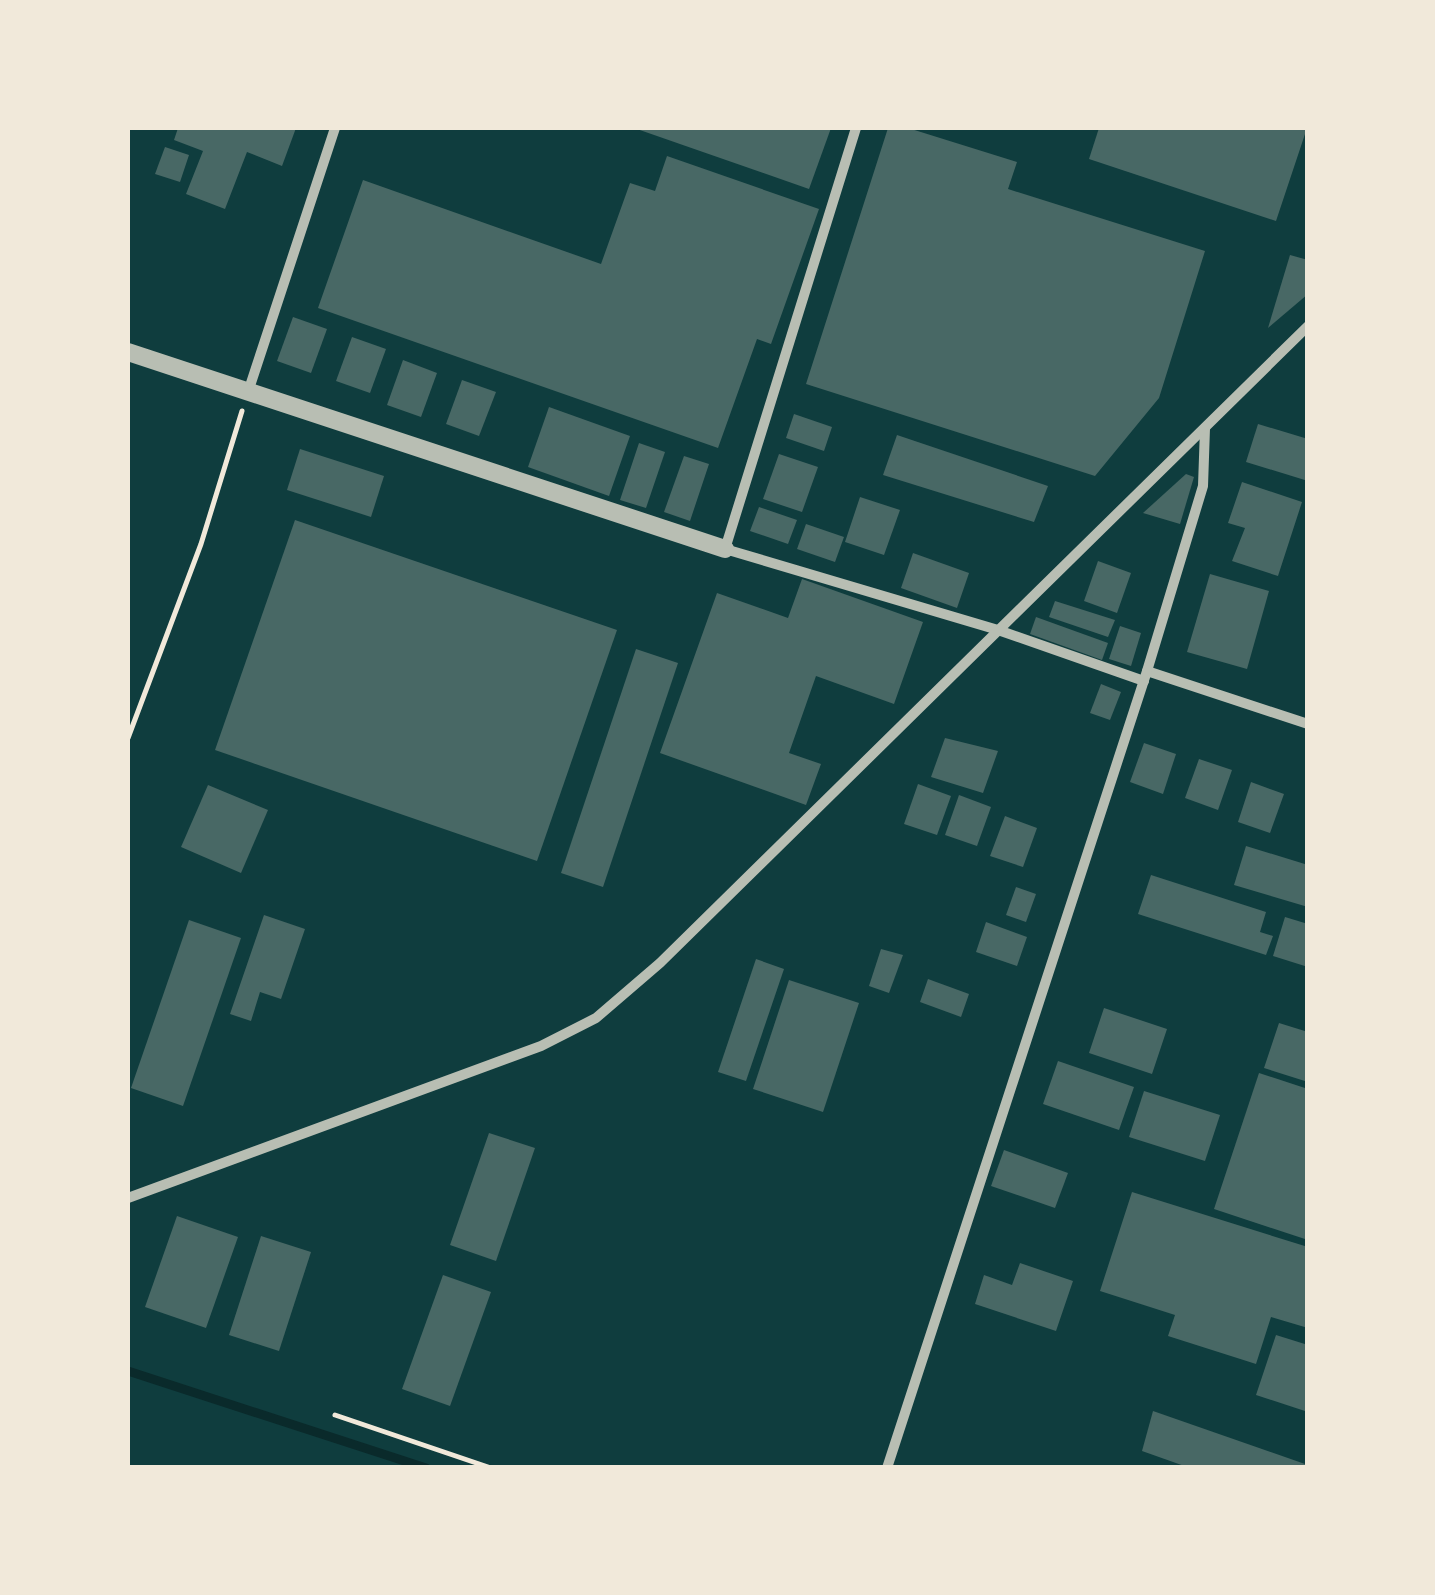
<svg xmlns="http://www.w3.org/2000/svg" width="1435" height="1595" font-family="'Exo 2',sans-serif">
  <rect width="100%" height="100%" fill="#0f3d3e"/>
  <g fill="none" stroke-linecap="round" stroke-linejoin="round">
    <!-- stream -->
    <polyline stroke="#0a2a2b" stroke-width="9" points="128,1371 426,1468"/>
  </g>
  <!-- building -->
  <g fill="#486865">
    <polygon points="178,128 296,128 282,166 247,152 225,209 186,194 203,151 174,140"/>
    <polygon points="634,128 831,128 809,189"/>
    <polygon points="888,128 908,128 1017,162 1008,189 1205,251 1159,398 1095,476 806,384"/>
    <polygon points="1099,128 1307,128 1276,221 1089,159"/>
    <polygon points="165,147 189,155 180,182 155,174"/>
    <polygon points="667,156 819,209 771,344 757,339 718,448 318,308 363,180 601,264 630,183 655,191"/>
    <polygon points="1290,255 1308,260 1308,294 1268,328"/>
    <polygon points="293,317 327,329 311,373 277,361"/>
    <polygon points="352,337 386,349 370,393 336,381"/>
    <polygon points="403,360 437,373 421,417 387,405"/>
    <polygon points="462,380 496,392 479,436 446,424"/>
    <polygon points="549,407 630,436 609,496 528,467"/>
    <polygon points="794,414 832,427 824,451 786,438"/>
    <polygon points="1258,424 1308,439 1308,481 1246,462"/>
    <polygon points="897,435 1048,486 1034,522 883,475"/>
    <polygon points="639,443 665,452 646,508 620,500"/>
    <polygon points="300,449 384,476 371,517 287,490"/>
    <polygon points="779,454 818,467 802,512 763,499"/>
    <polygon points="684,456 709,464 690,521 664,512"/>
    <polygon points="1186,474 1194,477 1180,524 1143,513"/>
    <polygon points="1242,482 1302,502 1278,576 1232,561 1245,528 1228,523"/>
    <polygon points="860,497 900,510 884,555 845,542"/>
    <polygon points="759,507 797,520 788,544 750,531"/>
    <polygon points="295,520 617,630 537,861 215,750"/>
    <polygon points="806,524 844,537 835,562 797,549"/>
    <polygon points="913,553 969,573 957,608 901,588"/>
    <polygon points="1098,561 1131,573 1117,613 1084,601"/>
    <polygon points="1210,574 1269,591 1247,669 1187,652"/>
    <polygon points="802,579 923,622 894,704 816,676 789,753 821,764 806,805 660,753 717,593 788,618"/>
    <polygon points="1055,601 1115,620 1108,637 1049,617"/>
    <polygon points="1036,617 1108,643 1102,660 1030,634"/>
    <polygon points="1120,626 1141,633 1131,666 1109,659"/>
    <polygon points="636,649 678,663 603,887 561,873"/>
    <polygon points="1101,684 1121,692 1110,720 1090,713"/>
    <polygon points="945,738 998,751 983,793 931,777"/>
    <polygon points="1144,743 1176,754 1163,794 1130,782"/>
    <polygon points="1199,759 1232,770 1218,810 1185,798"/>
    <polygon points="1251,782 1284,794 1270,833 1238,822"/>
    <polygon points="918,784 951,796 937,835 904,824"/>
    <polygon points="208,785 268,810 241,873 181,847"/>
    <polygon points="959,795 991,807 977,846 945,835"/>
    <polygon points="1005,816 1037,828 1023,867 990,856"/>
    <polygon points="1246,846 1308,865 1308,907 1234,885"/>
    <polygon points="1151,875 1266,912 1260,932 1273,936 1266,955 1138,914"/>
    <polygon points="1016,887 1036,894 1026,922 1006,915"/>
    <polygon points="264,915 305,929 281,999 260,992 251,1021 230,1014"/>
    <polygon points="1285,917 1308,924 1308,967 1273,956"/>
    <polygon points="189,920 241,938 183,1106 131,1088"/>
    <polygon points="986,922 1027,937 1017,966 976,952"/>
    <polygon points="881,949 903,955 889,993 869,986"/>
    <polygon points="756,959 784,969 746,1081 718,1072"/>
    <polygon points="928,979 969,994 961,1017 920,1002"/>
    <polygon points="789,980 859,1003 823,1112 753,1089"/>
    <polygon points="1104,1008 1167,1029 1152,1074 1089,1053"/>
    <polygon points="1279,1023 1308,1032 1308,1082 1264,1068"/>
    <polygon points="1058,1061 1134,1087 1119,1130 1043,1104"/>
    <polygon points="1259,1073 1308,1089 1308,1240 1214,1209"/>
    <polygon points="1144,1091 1220,1115 1205,1161 1129,1137"/>
    <polygon points="489,1133 535,1148 496,1261 450,1245"/>
    <polygon points="1004,1150 1068,1173 1055,1208 991,1186"/>
    <polygon points="1132,1192 1308,1247 1308,1328 1271,1317 1256,1364 1168,1336 1175,1315 1100,1291"/>
    <polygon points="177,1216 238,1237 206,1328 145,1307"/>
    <polygon points="261,1236 311,1252 279,1351 229,1335"/>
    <polygon points="1020,1263 1073,1281 1056,1331 975,1304 984,1275 1012,1285"/>
    <polygon points="443,1275 491,1292 450,1406 402,1389"/>
    <polygon points="1276,1335 1308,1345 1308,1412 1256,1395"/>
    <polygon points="1153,1411 1305,1464 1304,1468 1190,1468 1142,1451"/>
  </g>
  <g fill="none" stroke-linecap="round" stroke-linejoin="round">
    <!-- path -->
    <g stroke="#f1e9da" stroke-width="5">
      <polyline points="128,738 201,544 242,411"/>
      <polyline points="335,1415 491,1468"/>
    </g>
    <!-- minor -->
    <g stroke="#b8beb3" stroke-width="10">
      <polyline points="856,128 725,549 998,630 1144,681"/>
      <polyline points="248,392 335,128"/>
      <polyline points="1147,671 1308,724"/>
      <polyline points="128,1198 541,1046 596,1018 660,963 1308,326"/>
      <polyline points="887,1468 1147,671 1203,486 1205,428"/>
    </g>
    <!-- tertiary -->
    <polyline stroke="#b8beb3" stroke-width="18" points="128,352 725,549"/>
  </g>
  <!-- border -->
  <rect width="1435" height="1595" fill="none" stroke="#f1e9da" stroke-width="260"/>
</svg>
